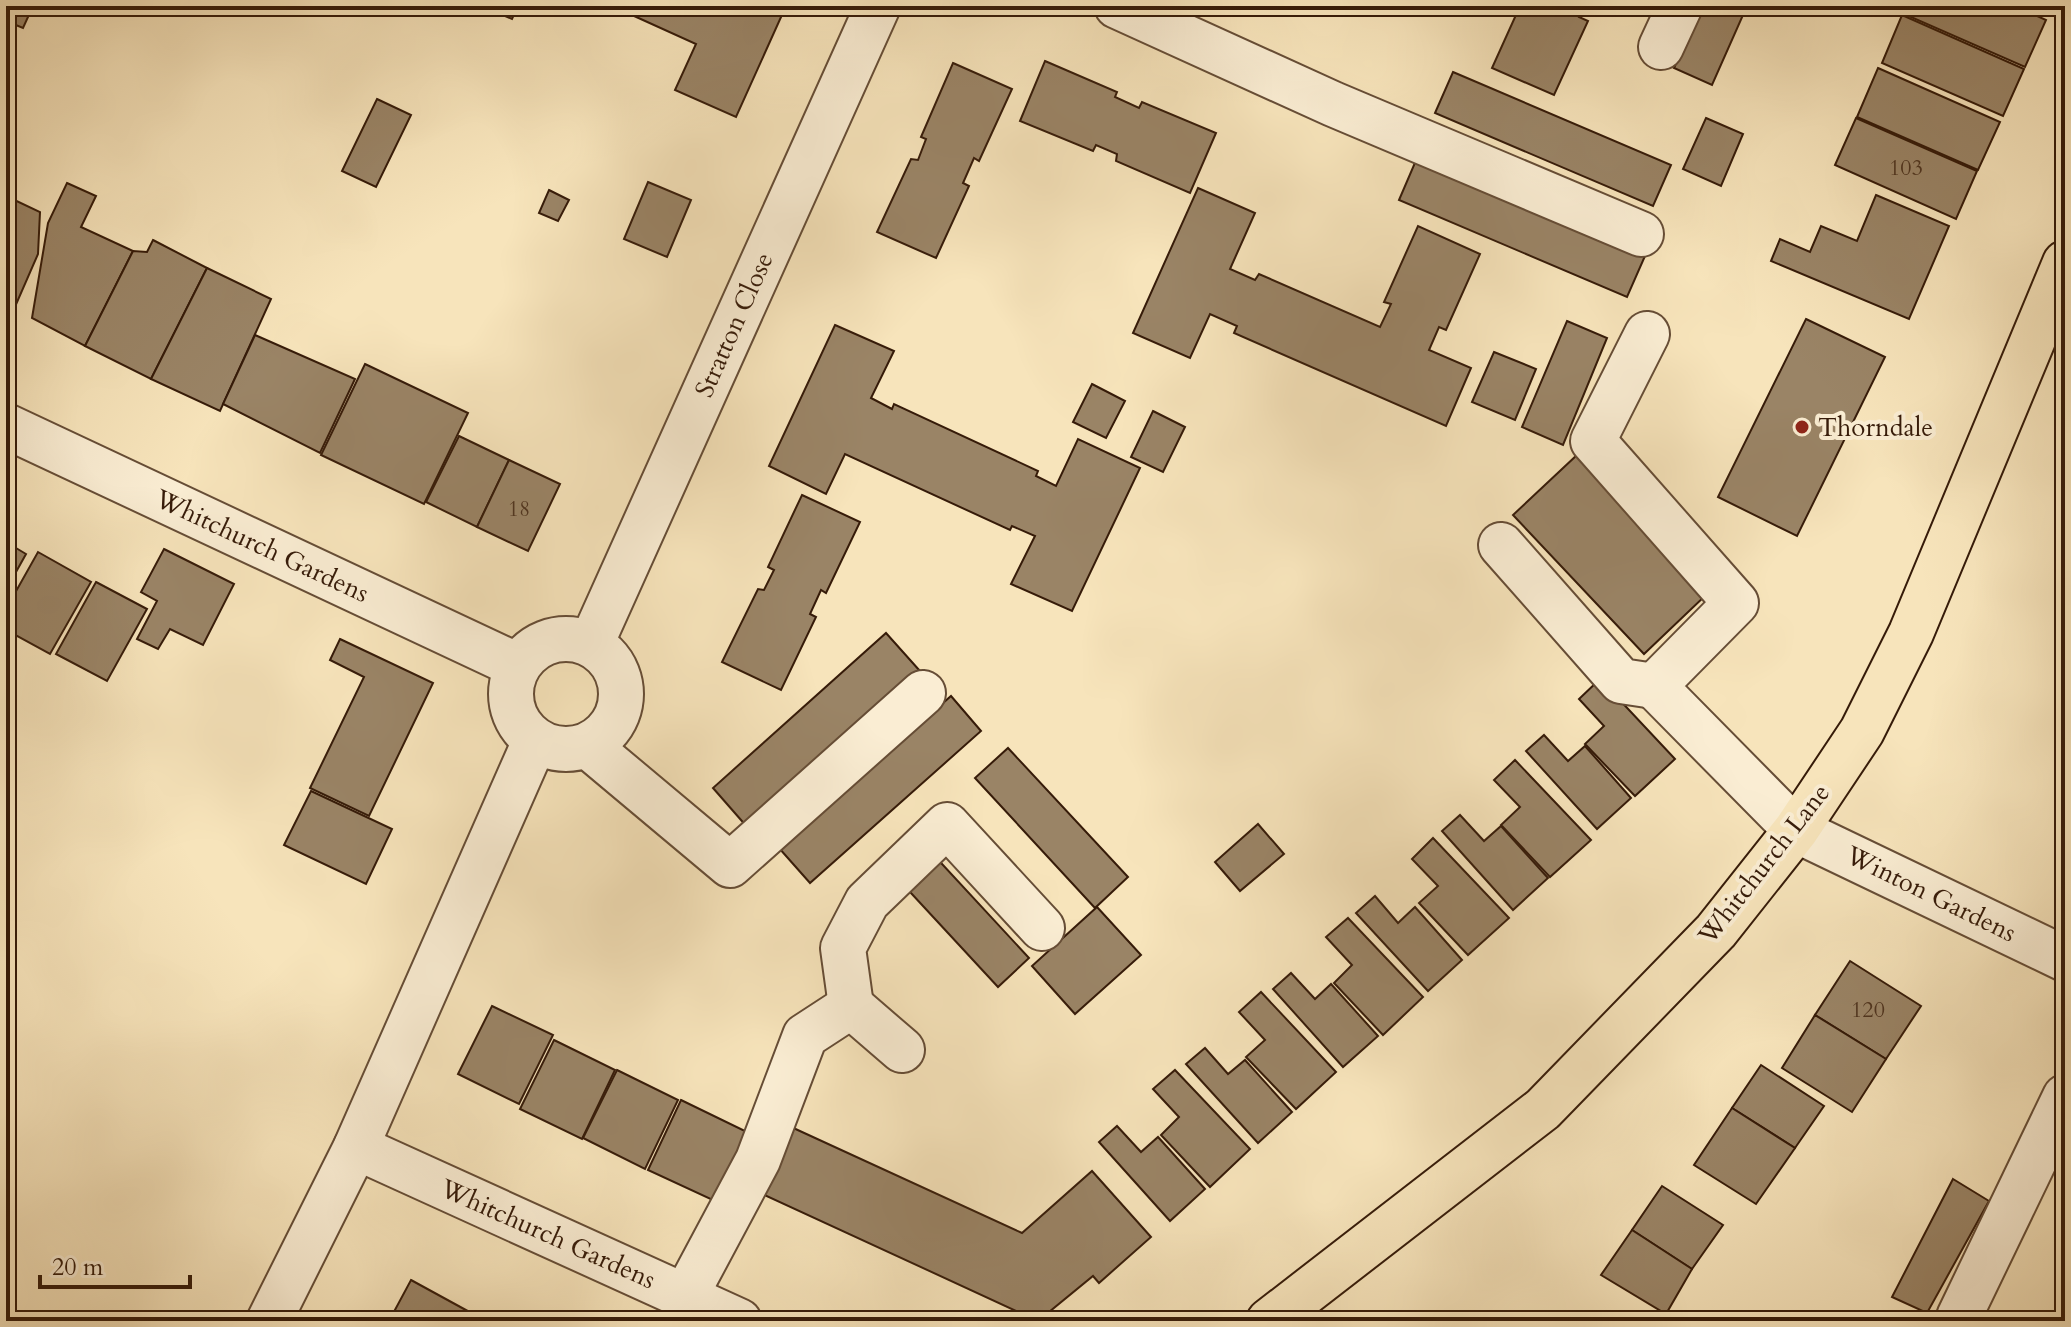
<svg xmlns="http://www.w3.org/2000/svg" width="2071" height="1327" font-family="Cardo,serif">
  <rect width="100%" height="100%" fill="#f7e4bb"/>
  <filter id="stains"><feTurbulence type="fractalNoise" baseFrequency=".0025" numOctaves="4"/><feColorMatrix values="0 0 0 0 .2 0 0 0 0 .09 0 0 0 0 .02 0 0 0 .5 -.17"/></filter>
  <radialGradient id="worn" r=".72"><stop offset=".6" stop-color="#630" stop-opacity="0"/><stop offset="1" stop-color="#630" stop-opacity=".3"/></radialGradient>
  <!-- building -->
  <g fill="#9a8466" stroke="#361b09" stroke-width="2">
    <polygon points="6,6 33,6 23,28 6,21"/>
    <polygon points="482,6 518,6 512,19"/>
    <polygon points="612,6 786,6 736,117 675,90 696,44"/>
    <polygon points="1520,6 1584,6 1579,17 1588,21 1554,95 1492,68"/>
    <polygon points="1701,6 1747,6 1712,85 1674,68"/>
    <polygon points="1907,6 2015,6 2046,20 2025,67 1904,14"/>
    <polygon points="1902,15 2024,69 2003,116 1882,63"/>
    <polygon points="1045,61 1117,92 1115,97 1139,108 1142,102 1216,133 1190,193 1116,161 1117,154 1096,145 1093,151 1020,121"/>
    <polygon points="953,63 1012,89 979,161 974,158 963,183 969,186 936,258 877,232 911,159 918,160 926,139 921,137"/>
    <polygon points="1878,68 2000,122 1978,170 1857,117"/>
    <polygon points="1453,72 1671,165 1653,206 1435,113"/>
    <polygon points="377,99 411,115 376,187 342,171"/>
    <polygon points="1706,118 1743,134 1721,186 1683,169"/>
    <polygon points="1856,118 1977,171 1956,219 1835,165"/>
    <polygon points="1417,158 1645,256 1627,297 1399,200"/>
    <polygon points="648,182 691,200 667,257 624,239"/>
    <polygon points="67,183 96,196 81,227 133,251 85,346 32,318 48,223"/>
    <polygon points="1198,188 1255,213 1230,269 1255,280 1259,274 1380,327 1391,304 1384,302 1418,226 1480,254 1446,330 1439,327 1429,350 1471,368 1446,426 1234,333 1237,326 1210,314 1190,358 1133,333"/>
    <polygon points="549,190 569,200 558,221 539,213"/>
    <polygon points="1876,195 1949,226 1909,319 1771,261 1780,239 1810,252 1821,226 1857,241"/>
    <polygon points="6,196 40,212 38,254 11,316 6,314"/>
    <polygon points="153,240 207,268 151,379 85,346 133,251 147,252"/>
    <polygon points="207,268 271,299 220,411 151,379"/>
    <polygon points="1806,319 1885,357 1797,536 1718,497"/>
    <polygon points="1567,321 1607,338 1563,445 1522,427"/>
    <polygon points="835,325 894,351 871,398 892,409 894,404 1038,471 1036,476 1056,486 1078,439 1140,468 1072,611 1011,584 1035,536 1012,526 1010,530 845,454 826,494 769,466"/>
    <polygon points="255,335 355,379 320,453 223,404"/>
    <polygon points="1494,352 1536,369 1515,420 1472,402"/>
    <polygon points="365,364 468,413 424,504 321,455"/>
    <polygon points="1092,384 1125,401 1106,438 1073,422"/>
    <polygon points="1153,411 1185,427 1163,472 1131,457"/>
    <polygon points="459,436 509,460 477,527 426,502"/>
    <polygon points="1577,455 1707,594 1644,654 1513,515"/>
    <polygon points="509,460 560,484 528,551 477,527"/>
    <polygon points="802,495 860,522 826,593 821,590 810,614 816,617 781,690 722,662 758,589 764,590 774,570 768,567"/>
    <polygon points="6,542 26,554 6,590"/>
    <polygon points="164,549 234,584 203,645 170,629 158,649 137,639 157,601 141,592"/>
    <polygon points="38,552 91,582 50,654 6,630 6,609"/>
    <polygon points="96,582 147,609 107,681 56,654"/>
    <polygon points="886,633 928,680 755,836 713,788"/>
    <polygon points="340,639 433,683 369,816 310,788 364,677 330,660"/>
    <polygon points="1600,679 1675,759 1635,796 1585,744 1604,726 1579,699"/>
    <polygon points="951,696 981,731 810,883 779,848"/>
    <polygon points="1544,735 1568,761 1585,746 1631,798 1597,829 1526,751"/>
    <polygon points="1008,748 1128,877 1095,908 975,778"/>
    <polygon points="1515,760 1591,840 1550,877 1501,825 1520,807 1494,780"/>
    <polygon points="311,791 392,829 366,884 284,845"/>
    <polygon points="1460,815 1484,841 1501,826 1548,878 1513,910 1442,831"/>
    <polygon points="1258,824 1284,854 1240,891 1215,862"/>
    <polygon points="1433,838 1509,918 1468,955 1419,903 1438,886 1412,859"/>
    <polygon points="930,851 1029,958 998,987 898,879"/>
    <polygon points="1375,896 1398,923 1415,907 1462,960 1428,991 1356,913"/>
    <polygon points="1097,907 1141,955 1075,1014 1032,966"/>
    <polygon points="1348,918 1423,997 1383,1035 1334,983 1352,965 1326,937"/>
    <polygon points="1850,961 1921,1006 1886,1059 1815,1015"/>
    <polygon points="1291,973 1315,999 1331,984 1378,1036 1343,1067 1273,989"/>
    <polygon points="1261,992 1336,1072 1296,1109 1246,1057 1265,1040 1239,1012"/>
    <polygon points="492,1006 553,1035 519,1104 458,1074"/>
    <polygon points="1815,1015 1886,1059 1852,1112 1782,1068"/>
    <polygon points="554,1040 615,1070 582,1139 520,1109"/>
    <polygon points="1205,1048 1228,1074 1245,1060 1292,1112 1258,1143 1186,1064"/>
    <polygon points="1761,1065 1824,1106 1795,1148 1732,1108"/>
    <polygon points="617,1070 678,1100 645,1169 583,1138"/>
    <polygon points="1175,1070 1250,1149 1210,1187 1161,1135 1179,1117 1153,1089"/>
    <polygon points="681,1100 749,1133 717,1202 648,1170"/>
    <polygon points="1732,1108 1795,1148 1756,1204 1694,1165"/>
    <polygon points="789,1126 1022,1233 1092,1171 1151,1237 1099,1283 1093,1276 1038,1321 758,1192"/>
    <polygon points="1117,1126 1141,1152 1158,1137 1205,1189 1170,1221 1099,1142"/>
    <polygon points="1953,1179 1989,1201 1927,1313 1892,1297"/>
    <polygon points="1662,1186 1723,1225 1692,1269 1632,1230"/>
    <polygon points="1632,1230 1692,1269 1666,1314 1601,1275"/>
    <polygon points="411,1280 486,1321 389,1321"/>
  </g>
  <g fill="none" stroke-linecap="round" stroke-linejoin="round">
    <!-- minor casing -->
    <g stroke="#664d36" stroke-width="48">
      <g id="minor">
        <polyline points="1117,6 1333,104 1641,234"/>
        <polyline points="1661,47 1680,6"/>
        <polyline points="1647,334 1593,441 1736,603 1654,686 1796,830 2065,959"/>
        <polyline points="6,426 518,666"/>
        <polyline points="1501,545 1621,681 1654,686"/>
        <circle cx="566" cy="694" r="55"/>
        <polyline points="591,644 878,6"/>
        <polyline points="588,746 730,865 923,693"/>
        <polyline points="851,1006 843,948 867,902 947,825 1042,928"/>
        <polyline points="356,1147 739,1321"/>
        <polyline points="686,1295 758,1160 805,1036 851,1006 902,1050"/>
        <polyline points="1959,1317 2065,1097"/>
        <polyline points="269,1321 356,1147 535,741"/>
      </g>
    </g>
    <!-- major casing -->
    <g stroke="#361b09" stroke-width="48">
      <polyline id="major" points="1269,1321 1543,1109 1716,931 1796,830 1862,731 1911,633 2065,263"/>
    </g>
    <!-- minor -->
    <use href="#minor" stroke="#faedd3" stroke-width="44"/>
    <!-- major -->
    <use href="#major" stroke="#f7e4bb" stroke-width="44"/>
  </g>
  <!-- markers -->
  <circle fill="#8f2418" stroke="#faedd3" stroke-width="3" cx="1802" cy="427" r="8"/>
  <g text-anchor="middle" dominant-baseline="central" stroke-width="8" stroke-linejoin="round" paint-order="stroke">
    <!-- number labels -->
    <g font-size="22" fill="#4f3520">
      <text x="1906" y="168">103</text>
      <text x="519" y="509">18</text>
      <text x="1868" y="1010">120</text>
    </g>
    <!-- street labels -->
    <g font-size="26" fill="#361b09" stroke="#faedd3">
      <text transform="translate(734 325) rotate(-66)">Stratton Close</text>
      <text transform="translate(262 546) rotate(25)">Whitchurch Gardens</text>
      <text transform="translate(1764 864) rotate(-52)">Whitchurch Lane</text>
      <text transform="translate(1931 894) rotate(26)">Winton Gardens</text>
      <text transform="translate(548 1234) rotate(24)">Whitchurch Gardens</text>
    </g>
    <!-- poi labels -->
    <g font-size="26" fill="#361b09" stroke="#faedd3" text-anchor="start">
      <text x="1818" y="427">Thorndale</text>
    </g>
  </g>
  <!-- margin -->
  <rect width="2071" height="1327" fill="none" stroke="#f7e4bb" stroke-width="32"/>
  <rect x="8" y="8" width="2055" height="1311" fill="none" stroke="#361b09" stroke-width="4"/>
  <rect x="16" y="16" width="2039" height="1295" fill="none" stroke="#361b09" stroke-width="2"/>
  <!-- scale -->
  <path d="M40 1275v12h150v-12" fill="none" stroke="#361b09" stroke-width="4"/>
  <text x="52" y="1275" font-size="24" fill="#361b09" stroke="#faedd3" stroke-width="6" paint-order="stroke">20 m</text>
  <rect width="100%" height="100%" filter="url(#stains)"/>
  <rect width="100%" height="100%" fill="url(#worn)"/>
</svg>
